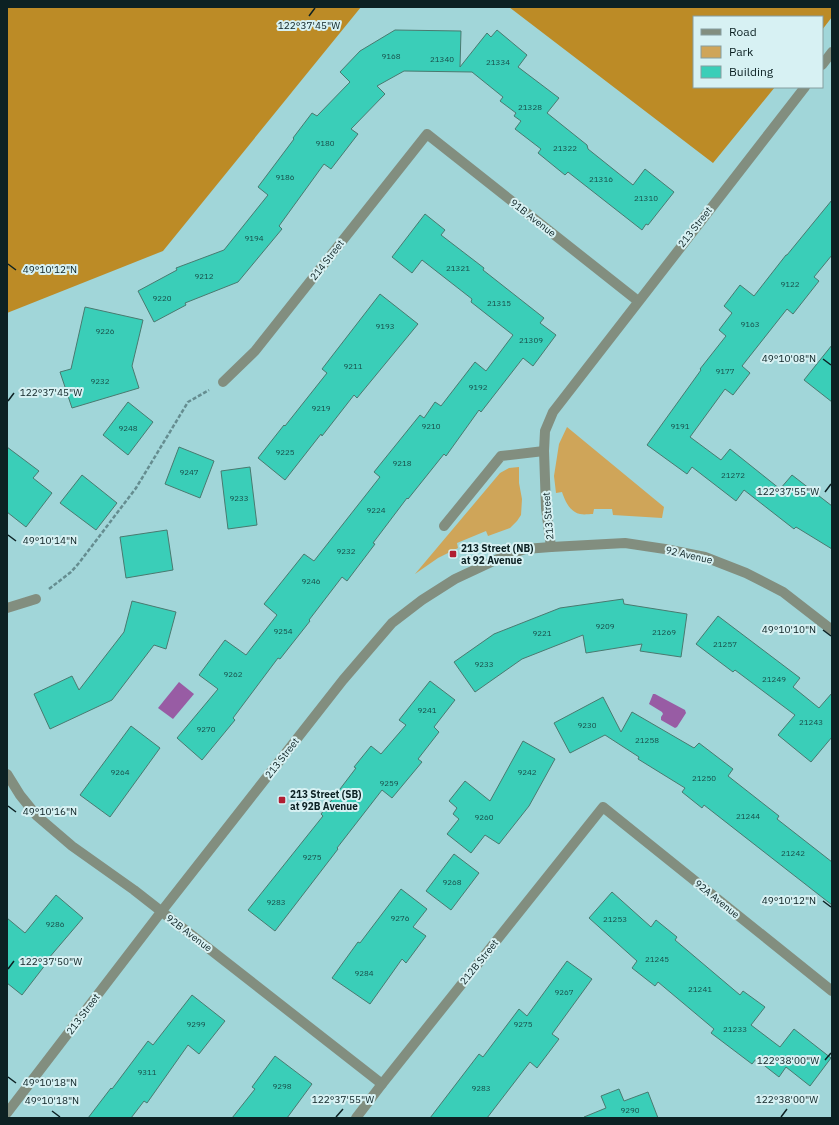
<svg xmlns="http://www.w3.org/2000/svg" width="839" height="1125" font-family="'IBM Plex Sans',sans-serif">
  <rect width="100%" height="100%" fill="#a1d6d9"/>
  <!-- green -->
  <g fill="#cfa559">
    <path d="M567,427L664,507L662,518L613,515L612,509H594L593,514C589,514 584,515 580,514C570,512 565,501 562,492L556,493L554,476L559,444Z"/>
    <polygon points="519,467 519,483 522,499 521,515 517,521 510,528 488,536 486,531 457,543 458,548 438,558 415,574 500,473 509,468"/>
  </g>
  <!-- forest -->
  <g fill="#bc8b26">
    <polygon points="7,7 361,7 163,251 7,313"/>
    <polygon points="509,7 832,7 832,17 822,30 822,17 694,17 694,87 775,87 713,163"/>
  </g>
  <!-- water -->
  <g fill="#985ca4">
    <polygon points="179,682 194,694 173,719 158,708"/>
    <polygon points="653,694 655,694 685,710 686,713 677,727 675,728 661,720 661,717 663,714 662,712 649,704"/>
  </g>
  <!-- building -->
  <g fill="#3aceb8" stroke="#497a70">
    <polygon points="395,30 461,31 460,67 487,33 491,37 497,30 527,55 518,67 559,98 547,113 587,145 588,149 633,185 645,169 674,192 648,225 646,224 642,230 568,172 565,175 538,153 541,149 515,129 521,121 514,116 516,113 500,101 503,97 472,72 404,71 377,86 385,94 351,129 358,134 331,169 324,164 279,226 282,229 238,282 185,303 186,305 154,322 138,291 177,270 176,268 224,250 268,195 258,187 294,139 293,138 312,113 317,116 350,82 340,72 360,51"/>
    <polygon points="832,200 832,255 814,277 819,281 793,314 787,309 742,366 750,373 733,395 725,389 690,437 721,460 730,449 780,489 792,475 832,506 832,549 796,527 794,529 744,490 736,501 692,467 687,474 647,445 701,370 700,369 726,336 719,330 732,313 724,306 740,285 754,296 786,255 787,255"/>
    <polygon points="425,214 445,230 441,235 484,268 483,270 544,318 540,323 556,335 533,366 523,358 481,412 479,410 446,456 444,454 408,499 407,498 373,543 375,544 347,581 342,577 309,620 310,621 280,659 278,658 233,718 235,720 202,760 177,738 218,689 199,675 225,640 246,655 277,615 264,604 304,554 314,561 380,477 374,472 420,415 424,418 435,402 441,406 475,362 486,371 513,335 471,302 472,299 422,260 412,273 392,257"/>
    <polygon points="380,294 418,324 357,398 354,395 322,436 321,434 285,480 258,458 284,425 285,426 327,373 322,369"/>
    <polygon points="85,307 143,320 132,366 139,388 72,408 60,372 71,369"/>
    <polygon points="832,345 832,402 804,380"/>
    <polygon points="128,402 153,422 128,455 103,435"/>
    <polygon points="7,447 39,471 33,478 52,493 26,527 7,512"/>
    <polygon points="179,447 214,461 200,498 165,484"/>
    <polygon points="250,467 257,525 228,529 221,471"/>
    <polygon points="82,475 117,503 96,530 60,503"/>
    <polygon points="167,530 173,570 126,578 120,537"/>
    <polygon points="623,599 624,604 687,614 681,657 640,651 642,644 586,653 583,635 522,659 475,692 454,662 494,634 560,608"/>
    <polygon points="132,601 176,612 166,649 154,645 112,700 50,729 34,694 72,676 79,690 124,632"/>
    <polygon points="718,616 800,678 793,687 819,708 832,693 832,737 811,762 778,735 795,715 735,670 733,672 696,644"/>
    <polygon points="430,681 455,700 434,727 439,732 418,759 422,762 392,798 382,790 337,848 338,849 275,931 248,910 323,816 321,814 356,768 354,767 371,746 381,754 406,725 399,720"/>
    <polygon points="603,697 621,732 632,712 694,748 699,743 733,769 728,776 779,816 777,819 832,862 832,905 704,805 702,808 682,792 685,788 638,759 639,757 605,735 570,753 554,723"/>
    <polygon points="131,726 160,748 110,817 80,795"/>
    <polygon points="523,741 555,759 529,806 499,844 485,835 471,853 447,834 459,819 453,814 457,808 449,801 465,781 490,801"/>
    <polygon points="454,854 479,873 451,910 426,891"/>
    <polygon points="401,889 427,909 413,927 426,936 406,963 402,959 370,1004 332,978 358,942 360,943"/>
    <polygon points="612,892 651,927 656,920 677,937 675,940 740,995 743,991 765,1007 751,1025 780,1047 794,1029 831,1058 810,1086 786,1067 779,1077 756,1059 752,1064 711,1033 714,1029 658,982 655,986 632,968 637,961 589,918"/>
    <polygon points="56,895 83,918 48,959 49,960 22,995 7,983 7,918 25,933"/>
    <polygon points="567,961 592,979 552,1034 559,1039 537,1068 530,1062 487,1118 430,1118 479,1054 483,1057 519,1009 527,1016"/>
    <polygon points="192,995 225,1021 199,1054 188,1045 147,1103 144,1101 131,1118 88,1118 111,1088 112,1089 148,1041 153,1045"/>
    <polygon points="275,1056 312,1084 287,1118 232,1118 255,1089 252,1087"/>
    <polygon points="619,1089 624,1101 648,1092 658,1118 584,1118 584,1117 606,1108 601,1096"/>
  </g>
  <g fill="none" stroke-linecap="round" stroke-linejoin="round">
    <!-- path -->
    <polyline stroke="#658d90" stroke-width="2.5" stroke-dasharray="4 2" stroke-linecap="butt" points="49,589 71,572 79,563 136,488 188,402 209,390"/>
    <!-- minor -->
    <g stroke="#828e7f" stroke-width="10">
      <polyline points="822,65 832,52"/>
      <polyline points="223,382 255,351 427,134 638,301"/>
      <polyline points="444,526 501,456 544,451"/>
      <polyline points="551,547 546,508 544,451 545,431 553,412 805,87"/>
      <polyline points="7,608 36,599"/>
      <polyline points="7,774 20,795 37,816 72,846 134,890 382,1084"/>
      <polyline points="7,1113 161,912 343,680 392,623 422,600 455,579 502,557 525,549 551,547 625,543 665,549 705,557 746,573 783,592 832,630"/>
      <polyline points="356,1118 382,1084 603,807 832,991"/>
    </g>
  </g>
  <!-- ticks -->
  <path fill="none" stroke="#0c2123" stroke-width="1.5" d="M309,16L315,8M8,264L16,270M823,359L831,365M8,401L14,393M825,492L831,484M8,535L16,541M823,630L831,636M8,806L16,812M823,901L831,907M8,969L14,961M825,1060L831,1053M8,1077L16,1083M52,1111L60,1117M336,1117L343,1109M781,1117L787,1109"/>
  <!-- markers -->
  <g fill="#b11e32" stroke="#d7f1f3" stroke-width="1.5">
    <rect x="449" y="550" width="8" height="8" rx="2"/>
    <rect x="278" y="796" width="8" height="8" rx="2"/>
  </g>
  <g text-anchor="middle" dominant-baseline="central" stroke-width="4" stroke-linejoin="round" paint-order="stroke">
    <!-- number labels -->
    <g font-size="8" fill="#184c48">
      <text x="391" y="56">9168</text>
      <text x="442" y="59">21340</text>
      <text x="498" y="62">21334</text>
      <text x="530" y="107">21328</text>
      <text x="325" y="143">9180</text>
      <text x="565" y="148">21322</text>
      <text x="285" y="177">9186</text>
      <text x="601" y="179">21316</text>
      <text x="646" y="198">21310</text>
      <text x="254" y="238">9194</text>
      <text x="458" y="268">21321</text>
      <text x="204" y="276">9212</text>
      <text x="790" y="284">9122</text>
      <text x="162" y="298">9220</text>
      <text x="499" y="303">21315</text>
      <text x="750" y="324">9163</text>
      <text x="385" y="326">9193</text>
      <text x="105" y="331">9226</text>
      <text x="531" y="340">21309</text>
      <text x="353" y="366">9211</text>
      <text x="725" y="371">9177</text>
      <text x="100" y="381">9232</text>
      <text x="478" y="387">9192</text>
      <text x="321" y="408">9219</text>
      <text x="431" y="426">9210</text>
      <text x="680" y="426">9191</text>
      <text x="128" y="428">9248</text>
      <text x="285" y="452">9225</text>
      <text x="402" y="463">9218</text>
      <text x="189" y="472">9247</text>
      <text x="733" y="475">21272</text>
      <text x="239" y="498">9233</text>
      <text x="376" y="510">9224</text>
      <text x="346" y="551">9232</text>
      <text x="311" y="581">9246</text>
      <text x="605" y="626">9209</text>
      <text x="283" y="631">9254</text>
      <text x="664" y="632">21269</text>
      <text x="542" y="633">9221</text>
      <text x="725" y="644">21257</text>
      <text x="484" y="664">9233</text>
      <text x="233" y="674">9262</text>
      <text x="774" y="679">21249</text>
      <text x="427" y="710">9241</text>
      <text x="811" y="722">21243</text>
      <text x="587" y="725">9230</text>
      <text x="206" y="729">9270</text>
      <text x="647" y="740">21258</text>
      <text x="120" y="772">9264</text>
      <text x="527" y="772">9242</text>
      <text x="704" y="778">21250</text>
      <text x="389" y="783">9259</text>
      <text x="748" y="816">21244</text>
      <text x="484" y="817">9260</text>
      <text x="793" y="853">21242</text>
      <text x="312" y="857">9275</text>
      <text x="452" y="882">9268</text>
      <text x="276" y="902">9283</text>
      <text x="400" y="918">9276</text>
      <text x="615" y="919">21253</text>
      <text x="55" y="924">9286</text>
      <text x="657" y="959">21245</text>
      <text x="364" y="973">9284</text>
      <text x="700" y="989">21241</text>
      <text x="564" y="992">9267</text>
      <text x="196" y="1024">9299</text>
      <text x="523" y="1024">9275</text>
      <text x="735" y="1029">21233</text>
      <text x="147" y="1072">9311</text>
      <text x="282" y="1086">9298</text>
      <text x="481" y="1088">9283</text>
      <text x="630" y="1110">9290</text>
    </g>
    <!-- street labels -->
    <g font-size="10" fill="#0c2123" stroke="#d7f1f3">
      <text transform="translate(533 218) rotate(38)">91B Avenue</text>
      <text transform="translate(695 227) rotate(-52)">213 Street</text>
      <text transform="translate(327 260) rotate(-52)">214 Street</text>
      <text transform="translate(548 516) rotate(-95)">213 Street</text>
      <text transform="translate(689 555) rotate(13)">92 Avenue</text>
      <text transform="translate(282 758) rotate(-52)">213 Street</text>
      <text transform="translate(717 899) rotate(39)">92A Avenue</text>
      <text transform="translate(189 933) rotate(37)">92B Avenue</text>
      <text transform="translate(479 962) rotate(-51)">212B Street</text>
      <text transform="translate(83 1014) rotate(-53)">213 Street</text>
    </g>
    <!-- poi labels -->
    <g font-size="10" font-weight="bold" fill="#0c2123" stroke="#d7f1f3" text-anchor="start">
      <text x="461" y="548">213 Street (NB)<tspan x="461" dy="12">at 92 Avenue</tspan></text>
      <text x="290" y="794">213 Street (SB)<tspan x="290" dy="12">at 92B Avenue</tspan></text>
    </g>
  </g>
  <g font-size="10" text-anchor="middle" fill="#0c2123" stroke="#d7f1f3" stroke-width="4" stroke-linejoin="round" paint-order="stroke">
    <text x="309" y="29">122°37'45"W</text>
    <text x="50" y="273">49°10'12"N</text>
    <text x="789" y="362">49°10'08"N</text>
    <text x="51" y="396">122°37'45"W</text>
    <text x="788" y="495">122°37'55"W</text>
    <text x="50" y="544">49°10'14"N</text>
    <text x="789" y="633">49°10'10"N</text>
    <text x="50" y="815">49°10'16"N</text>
    <text x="789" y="904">49°10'12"N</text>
    <text x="51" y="965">122°37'50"W</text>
    <text x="788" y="1064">122°38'00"W</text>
    <text x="50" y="1086">49°10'18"N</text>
    <text x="343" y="1103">122°37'55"W</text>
    <text x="787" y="1103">122°38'00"W</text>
    <text x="52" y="1104">49°10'18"N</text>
  </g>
  <!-- border -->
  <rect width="839" height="1125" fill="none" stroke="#0c2123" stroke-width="16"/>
  <!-- legend -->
  <rect x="693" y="16" width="130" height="72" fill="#d7f1f3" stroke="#869ea0"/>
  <rect x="701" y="29" width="20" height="6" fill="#828e7f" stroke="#869ea0"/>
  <text x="729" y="36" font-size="12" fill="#0c2123">Road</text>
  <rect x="701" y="46" width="20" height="12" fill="#cfa559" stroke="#869ea0"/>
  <text x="729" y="56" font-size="12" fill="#0c2123">Park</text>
  <rect x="701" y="66" width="20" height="12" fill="#3aceb8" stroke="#869ea0"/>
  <text x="729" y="76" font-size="12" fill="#0c2123">Building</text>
</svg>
